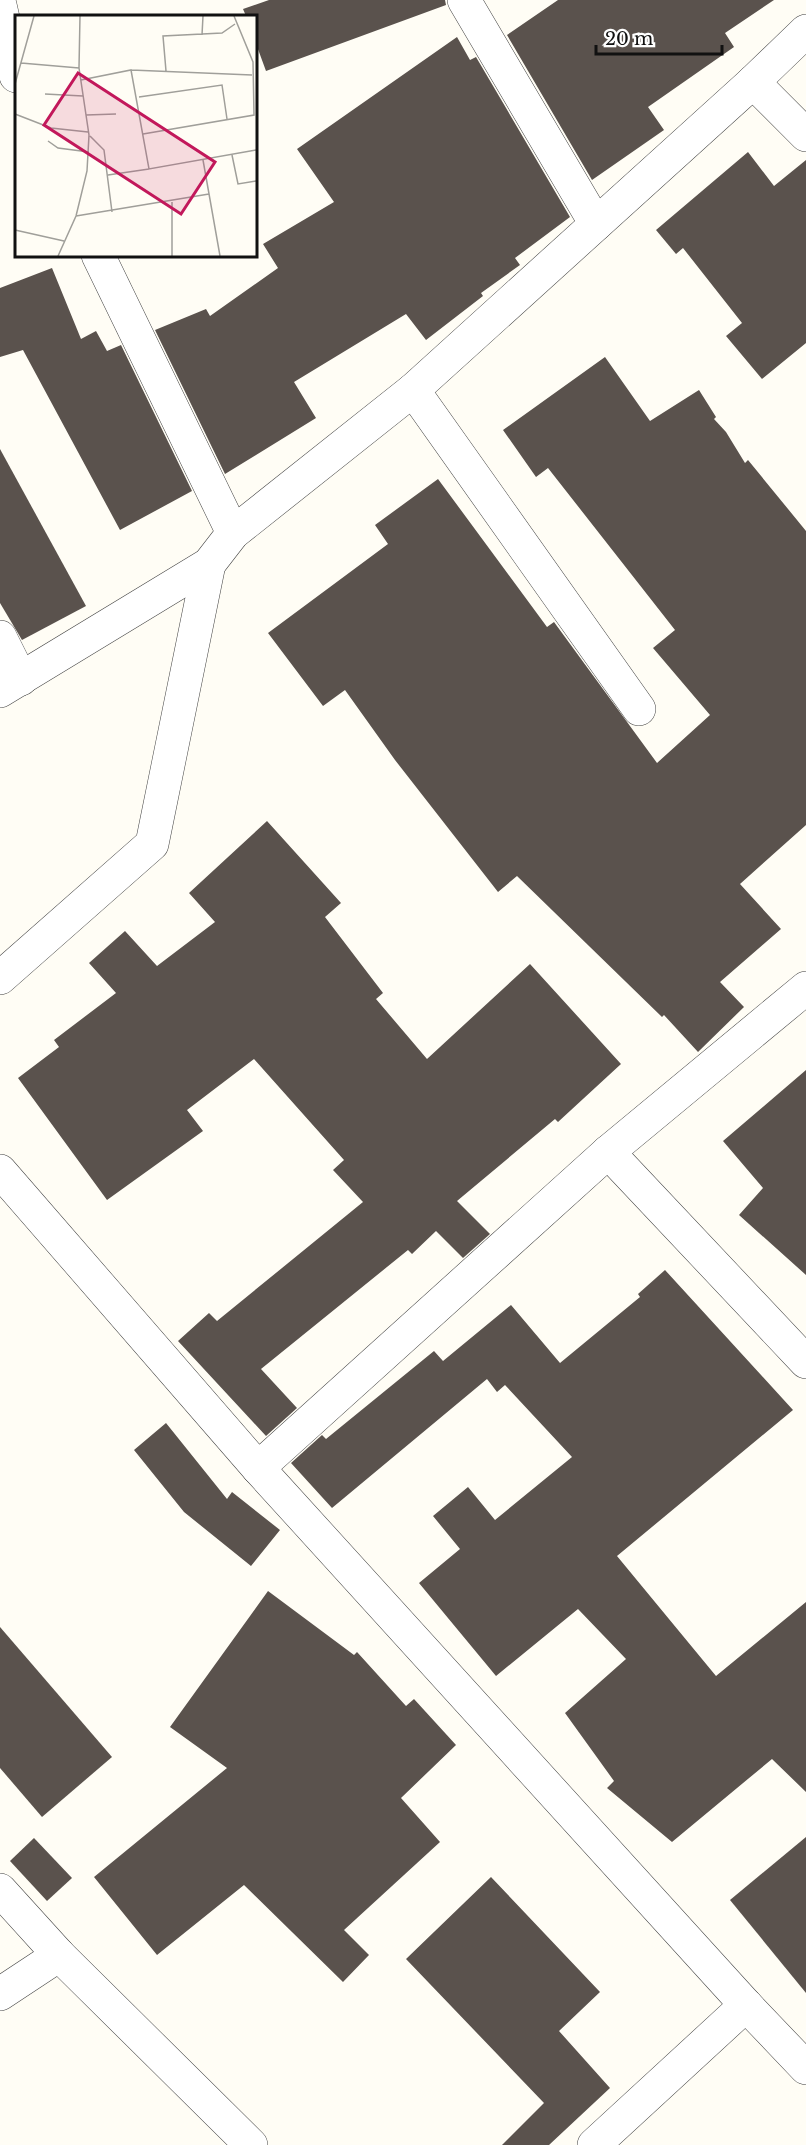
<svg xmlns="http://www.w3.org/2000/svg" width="806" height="2145" font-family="'Libre Baskerville',serif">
  <rect width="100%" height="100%" fill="#fffdf5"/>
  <!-- building -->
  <g fill="#5a524d">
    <polygon points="269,0 445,0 446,5 266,71 255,41 255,16 246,16 243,9"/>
    <polygon points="558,0 774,0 725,33 734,47 648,107 664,130 592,180 507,35"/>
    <polygon points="457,37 470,60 476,57 570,217 515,258 520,265 481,293 483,296 426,340 406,314 294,382 316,418 225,474 155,330 206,309 210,316 278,268 263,244 334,202 297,149"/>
    <polygon points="748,152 774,186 806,160 806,343 762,379 726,336 742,323 683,248 676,254 656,230"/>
    <polygon points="52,268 81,339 96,331 107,351 121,345 192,491 120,530 23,350 0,357 0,288"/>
    <polygon points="605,357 650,421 699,390 716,417 714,419 726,432 745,463 748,460 806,531 806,825 740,884 781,929 720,982 744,1007 698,1052 664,1015 662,1017 517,876 498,892 395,760 345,690 323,706 268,633 388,544 375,525 438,479 547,627 554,622 657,763 710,715 653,648 675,630 548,468 536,477 503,430"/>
    <polygon points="0,449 86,606 22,640 0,603"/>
    <polygon points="267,821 341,903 325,917 383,993 376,999 427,1059 530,964 621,1064 558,1122 555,1119 457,1201 490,1234 463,1258 436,1231 412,1254 408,1250 261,1369 297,1408 266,1436 178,1341 209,1313 217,1321 363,1202 333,1170 344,1160 254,1059 187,1110 203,1131 107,1200 18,1078 59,1047 54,1040 116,993 89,963 125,931 157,966 215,922 189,893"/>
    <polygon points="806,1070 806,1275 739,1215 763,1188 723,1141"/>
    <polygon points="665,1270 793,1410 617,1556 716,1676 806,1602 806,1792 772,1759 672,1842 607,1788 614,1781 565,1713 626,1659 578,1609 496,1676 419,1583 460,1549 433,1516 468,1487 495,1520 572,1457 505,1385 497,1392 487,1379 332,1508 291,1463 322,1435 326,1439 434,1351 443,1361 511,1305 560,1363 640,1297 638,1294"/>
    <polygon points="166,1423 227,1499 232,1492 280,1530 251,1566 184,1512 134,1450"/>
    <polygon points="268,1591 354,1655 357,1652 406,1706 414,1699 456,1745 401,1798 440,1842 344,1930 369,1955 343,1982 244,1885 157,1955 94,1877 227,1768 170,1727"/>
    <polygon points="0,1627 112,1757 42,1817 0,1768"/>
    <polygon points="806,1837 806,1993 730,1900"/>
    <polygon points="34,1838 72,1878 47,1901 10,1861"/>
    <polygon points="491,1877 600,1992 559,2031 610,2088 549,2145 502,2145 544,2103 406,1959"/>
  </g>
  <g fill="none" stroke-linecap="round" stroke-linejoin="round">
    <!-- street casing -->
    <g stroke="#444" stroke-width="34">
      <g id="street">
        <polyline points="464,0 596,224"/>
        <polyline points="0,5 16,76"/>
        <polyline points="753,82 806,135"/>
        <polyline points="98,255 233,533"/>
        <polyline points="413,390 639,709"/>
        <polyline points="0,637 21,679"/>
        <polyline points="0,691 209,564 233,533 413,390 753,82 806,31"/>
        <polyline points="0,978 152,844 209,564"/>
        <polyline points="806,988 608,1152 258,1468 746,2005 806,2068"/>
        <polyline points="608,1152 806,1362"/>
        <polyline points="0,1171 258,1468"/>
        <polyline points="0,1890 59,1955 251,2145"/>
        <polyline points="0,1994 59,1955"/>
        <polyline points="594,2145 746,2005"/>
      </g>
    </g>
    <!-- street -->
    <use href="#street" stroke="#fff" stroke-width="33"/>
  </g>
  <!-- overview -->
  <g transform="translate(15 15)">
    <rect width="242" height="242" fill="#fffdf5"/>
    <path fill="none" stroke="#a09f9a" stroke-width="1.5" d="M187,20L188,1M6,48L64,53M116,55L237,60M151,56L148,21L207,18L220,9M66,65L116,55L134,154L241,135M0,69L19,1M30,79L68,81M124,82L207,70L212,104M0,99L36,113L73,117M71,100L101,99M128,119L239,100L238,47L219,1M75,121L89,135L97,197M33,126L43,133L74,137M217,140L223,169L241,166M188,145L205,241M93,160L134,154M157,187V241M61,201L194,179M0,215L49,226M43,241L61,201L72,156L74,120L64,53L65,1"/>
    <path fill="#c2185b" fill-opacity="0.15" stroke="#c2185b" stroke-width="3" d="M63,58L200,147L166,199L29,110Z"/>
    <rect width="242" height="242" fill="none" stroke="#111" stroke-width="3"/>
  </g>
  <!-- scale -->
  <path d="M596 45v9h126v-9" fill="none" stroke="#111111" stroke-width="3"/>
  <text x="605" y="45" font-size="18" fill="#111111" stroke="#ffffff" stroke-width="4.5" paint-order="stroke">20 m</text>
</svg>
